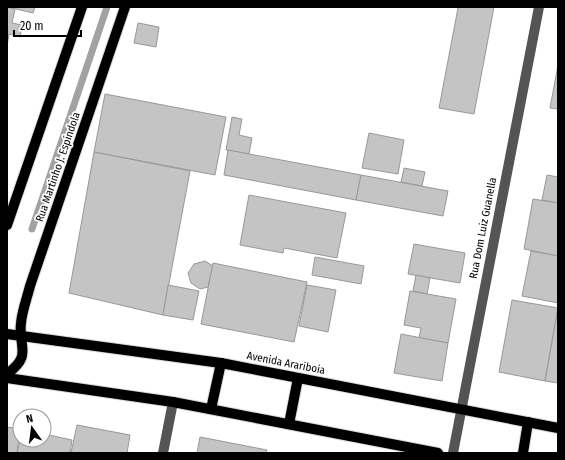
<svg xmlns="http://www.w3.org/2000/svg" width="565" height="460" font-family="'Fira Sans Condensed',sans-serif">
  <rect width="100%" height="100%" fill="#fff"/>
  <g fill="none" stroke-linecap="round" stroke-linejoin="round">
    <!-- stream -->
    <polyline stroke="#a2a2a2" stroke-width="7" points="32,229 107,7"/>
  </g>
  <!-- building -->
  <g fill="#c4c4c4" stroke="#989898">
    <polygon points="7,7 15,9 12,23 22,25 20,37 9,34 7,46"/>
    <polygon points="8,7 35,7 33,13"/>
    <polygon points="455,7 494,7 474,114 439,108 458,8"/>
    <polygon points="138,23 159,27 156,47 134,43"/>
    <polygon points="558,65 558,109 550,108"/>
    <polygon points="105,94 226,117 215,175 94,152"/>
    <polygon points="232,117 242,119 239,135 252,138 249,154 226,150"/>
    <polygon points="369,133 404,140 398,174 362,168"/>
    <polygon points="228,150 361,175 356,200 224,175"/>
    <polygon points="94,152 190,171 163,315 69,293"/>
    <polygon points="404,168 425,172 422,186 401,182"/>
    <polygon points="361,175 448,191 443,216 356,200"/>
    <polygon points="547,175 558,177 558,203 542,200"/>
    <polygon points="249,195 346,213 337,258 284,248 283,253 240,245"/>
    <polygon points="533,199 558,203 558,256 524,249"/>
    <polygon points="414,244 465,253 460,283 408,274"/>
    <polygon points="531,251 558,256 558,303 522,296"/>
    <polygon points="315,257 364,266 361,284 312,275"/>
    <polygon points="205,261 213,266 208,287 200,289 191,283 188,273 194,264"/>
    <polygon points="213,263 307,282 294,342 201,324"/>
    <polygon points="416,275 430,278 427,294 413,291"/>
    <polygon points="168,285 199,291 193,320 163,315"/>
    <polygon points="307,285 336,290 328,332 299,326"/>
    <polygon points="410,291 456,299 448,343 419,338 421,328 404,325"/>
    <polygon points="512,300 558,308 545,381 499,372"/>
    <polygon points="558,308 558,383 545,381"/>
    <polygon points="401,334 448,343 442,381 394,373"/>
    <polygon points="77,425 130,435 127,453 71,453"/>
    <polygon points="7,427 20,429 17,453 7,453"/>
    <polygon points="44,434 72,440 70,453 17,453 20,440 44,440"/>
    <polygon points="200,437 267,450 266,453 197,453"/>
  </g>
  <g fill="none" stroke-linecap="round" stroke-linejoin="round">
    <!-- major casing -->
    <g stroke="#dbdbdb" stroke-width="12">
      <g id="major">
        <polyline points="7,225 82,7"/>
        <polyline points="7,334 221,363 558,428"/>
        <path d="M7,374C33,355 18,347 21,323C22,311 27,298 30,286L125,7"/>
        <polyline points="7,378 173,402 438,453"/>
        <polyline points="211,409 221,363"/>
        <polyline points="289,424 298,378"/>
        <polyline points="523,453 528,422"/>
      </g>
    </g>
    <!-- minor -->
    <g stroke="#545454" stroke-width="10">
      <polyline points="163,453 173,402"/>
      <polyline points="453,453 539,7"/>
    </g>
    <!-- major -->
    <use href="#major" stroke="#000" stroke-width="10"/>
  </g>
  <g text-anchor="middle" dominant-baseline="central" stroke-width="3.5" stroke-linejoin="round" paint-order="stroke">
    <!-- street labels -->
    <g font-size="11" fill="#000" stroke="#fff">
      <text transform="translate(58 167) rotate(-71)">Rua Martinho J. Espíndola</text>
      <text transform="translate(483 228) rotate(-79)">Rua Dom Luiz Guanella</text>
      <text transform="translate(286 363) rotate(11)">Avenida Arariboia</text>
    </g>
  </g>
  <!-- border -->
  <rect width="565" height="460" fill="none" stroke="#000000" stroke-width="16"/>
  <!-- north arrow -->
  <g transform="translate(32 428) rotate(346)"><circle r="19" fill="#ffffff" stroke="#999999"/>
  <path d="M0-3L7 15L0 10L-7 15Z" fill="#000000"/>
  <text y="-6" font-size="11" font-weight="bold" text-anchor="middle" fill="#000000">N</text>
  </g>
  <!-- scale -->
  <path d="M14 30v6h67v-6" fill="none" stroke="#000000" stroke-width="2"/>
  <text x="20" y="30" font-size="12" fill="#000000" stroke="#ffffff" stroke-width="3" paint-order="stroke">20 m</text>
</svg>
